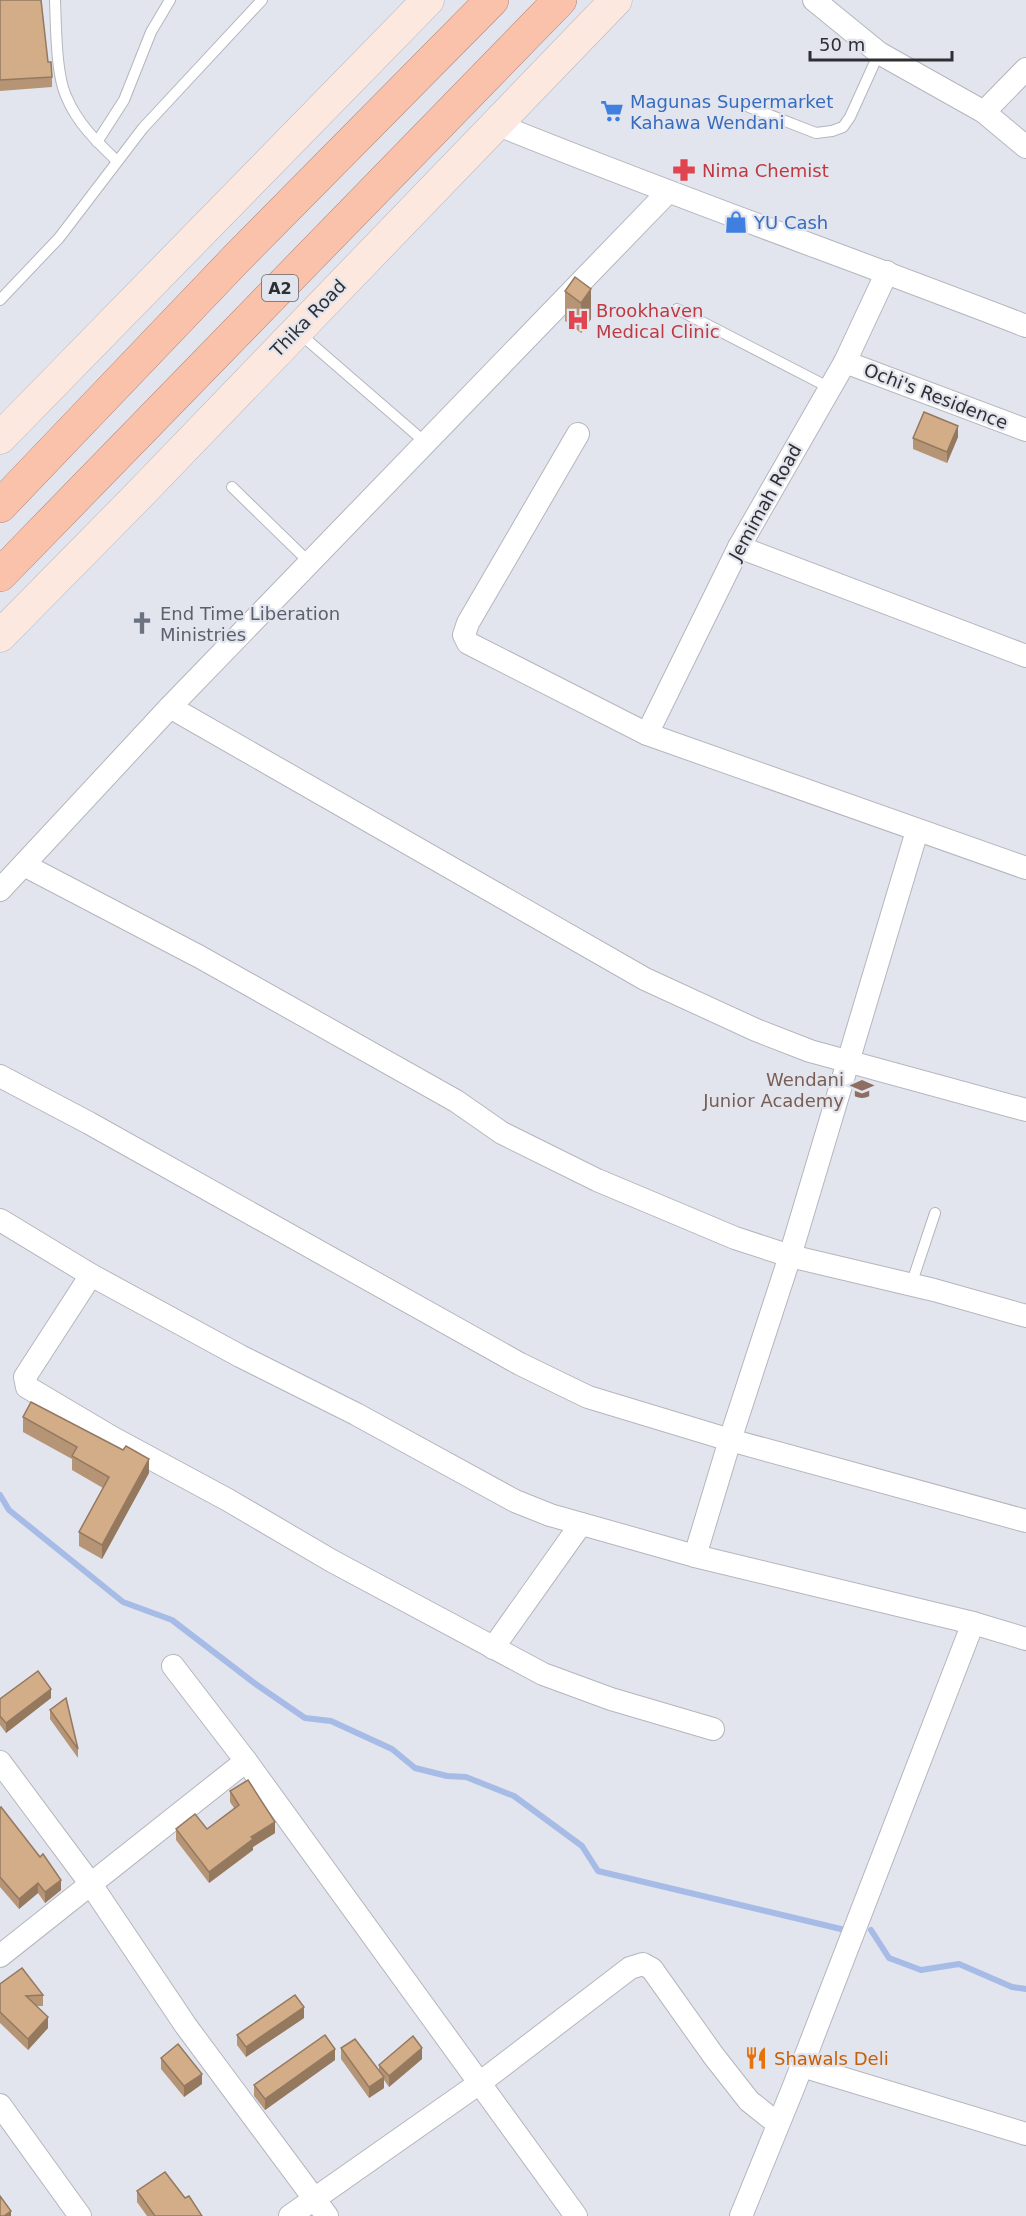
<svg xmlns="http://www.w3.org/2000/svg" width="1026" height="2216" font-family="'DejaVu Sans',sans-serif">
  <rect width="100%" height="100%" fill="#e3e5ee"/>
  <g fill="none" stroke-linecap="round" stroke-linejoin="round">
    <!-- stream -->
    <g stroke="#a6bbe6" stroke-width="6">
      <polyline points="0,1495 9,1510 123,1602 172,1620 257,1685 305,1718 331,1721 392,1749 415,1768 447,1776 466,1777 514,1796 582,1846 598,1871 845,1930"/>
      <polyline points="871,1930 889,1958 921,1970 959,1964 1012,1987 1026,1989"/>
    </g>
    <!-- service casing -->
    <g stroke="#b4b6be" stroke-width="12">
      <g id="service">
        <path d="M55,0C56,25 56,74 66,96C77,123 97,142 117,161"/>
        <polyline points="749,107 816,133 832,131 843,127 850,117 879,53"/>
        <polyline points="97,142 124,100 151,32 170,0"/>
        <polyline points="0,300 59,238 143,128 262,0"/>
        <polyline points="677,309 830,388"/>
        <polyline points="299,333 426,443"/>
        <polyline points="232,487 310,563"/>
        <polyline points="911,1285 935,1213"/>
      </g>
    </g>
    <!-- minor casing -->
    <g stroke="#b4b6be" stroke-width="24">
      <g id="minor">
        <polyline points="814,0 879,53 984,112 1026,147"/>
        <polyline points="984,112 1026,69"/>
        <path d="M496,124C671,195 850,258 1026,326"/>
        <polyline points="845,362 1026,430"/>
        <polyline points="578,434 468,623 464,635 468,643 647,734 1026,868"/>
        <polyline points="739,547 1026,656"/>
        <polyline points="170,707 645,979 756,1030 810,1051 1026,1110"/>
        <polyline points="647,734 739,547 845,362 887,272"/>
        <polyline points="24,865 200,957 456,1101 502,1133 597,1180 735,1238 790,1256 934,1290 1026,1316"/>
        <polyline points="0,890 170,707 668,192"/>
        <polyline points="0,1076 89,1123 520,1364 588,1397 730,1440 1026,1521"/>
        <polyline points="0,1220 91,1275 240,1356 356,1414 515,1501 550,1515 695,1556 973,1623 1026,1639"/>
        <polyline points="91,1275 25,1377 27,1387 113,1438 228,1500 332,1561 543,1674 611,1699 713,1729"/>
        <polyline points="695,1556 730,1440 790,1256 917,831"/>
        <polyline points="493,1648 581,1524"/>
        <polyline points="173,1666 246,1761 576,2216"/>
        <polyline points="0,1762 90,1883 186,2026 327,2216"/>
        <polyline points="0,1956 246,1761"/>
        <polyline points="802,2066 1026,2134"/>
        <polyline points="0,2105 80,2216"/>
        <polyline points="290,2216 481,2082 630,1968 643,1964 652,1969 713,2055 749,2101 778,2124"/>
        <polyline points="741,2216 794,2086 973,1623"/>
      </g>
    </g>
    <!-- secondary casing -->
    <g stroke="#b4b6be" stroke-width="33">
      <g id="secondary">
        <polyline points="0,438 428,0"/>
        <polyline points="0,636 136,498 616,0"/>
      </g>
    </g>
    <!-- trunk casing -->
    <g stroke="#b28473" stroke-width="34">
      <g id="trunk">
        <polyline points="0,506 236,259 492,0"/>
        <polyline points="0,575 560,0"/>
      </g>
    </g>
    <!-- service -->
    <use href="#service" stroke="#fff" stroke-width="10"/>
    <!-- minor -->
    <use href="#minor" stroke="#fff" stroke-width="22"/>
    <!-- secondary -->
    <use href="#secondary" stroke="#fde8e0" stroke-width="32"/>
    <!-- trunk -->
    <use href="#trunk" stroke="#fac2ab" stroke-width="33"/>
  </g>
  <!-- wall -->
  <g fill="#b59575">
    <polygon points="0,0 48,62 52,77 52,87 0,91"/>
    <polygon points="575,277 591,319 581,333 565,321 565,291"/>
    <polygon points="958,437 947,463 913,449 913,438"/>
    <polygon points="23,1417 123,1450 149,1473 102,1559 79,1546 79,1532 103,1488 72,1470 72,1459 23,1432"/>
    <polygon points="51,1698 6,1733 0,1725 0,1699"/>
    <polygon points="50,1710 78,1749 78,1758 50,1719"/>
    <polygon points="230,1791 275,1833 253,1847 253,1850 209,1883 176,1840 176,1829 207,1829 234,1808 230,1802"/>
    <polygon points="0,1808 61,1890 45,1903 38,1893 19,1909 0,1887"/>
    <polygon points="0,1984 43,1995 43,2006 36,2006 48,2028 28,2050 0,2023"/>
    <polygon points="304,2018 246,2057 237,2045 237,2035"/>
    <polygon points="341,2048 379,2072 379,2065 422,2059 389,2087 384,2080 384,2088 369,2098 341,2059"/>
    <polygon points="161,2058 202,2084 184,2097 161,2069"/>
    <polygon points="335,2060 265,2110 254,2096 254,2085"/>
    <polygon points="137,2191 185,2198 202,2216 147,2216 137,2202"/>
  </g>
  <!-- shaded-wall -->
  <g fill="#94795f">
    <polygon points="591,289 591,319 581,333 581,303"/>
    <polygon points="958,426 958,437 947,463 947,452"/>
    <polygon points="149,1459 149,1473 102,1559 102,1545"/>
    <polygon points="51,1689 51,1698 6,1733 6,1723"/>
    <polygon points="275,1822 275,1833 253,1847 253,1850 209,1883 209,1872 251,1837"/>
    <polygon points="61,1880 61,1890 45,1903 45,1892"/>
    <polygon points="38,1883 38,1893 19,1909 19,1899"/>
    <polygon points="304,2007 304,2018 246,2057 246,2047"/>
    <polygon points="48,2017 48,2028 28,2050 28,2039"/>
    <polygon points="422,2048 422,2059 389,2087 389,2076"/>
    <polygon points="335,2049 335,2060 265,2110 265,2099"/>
    <polygon points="202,2074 202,2084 184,2097 184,2086"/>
    <polygon points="384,2077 384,2088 369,2098 369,2087"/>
    <polygon points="11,2211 11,2216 4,2216"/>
  </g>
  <!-- building -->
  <g fill="#d3ad88" stroke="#94795f" stroke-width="1.5">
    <polygon points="0,0 41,0 48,62 51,62 52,77 0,80"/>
    <polygon points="575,277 591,289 581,303 565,291"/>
    <polygon points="924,412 958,426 947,452 913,438"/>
    <polygon points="31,1402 123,1450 126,1446 149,1459 102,1545 79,1532 109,1477 72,1456 77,1447 23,1417"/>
    <polygon points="38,1671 51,1689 6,1723 0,1716 0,1699"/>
    <polygon points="66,1698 78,1749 50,1710"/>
    <polygon points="248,1780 275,1822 251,1837 253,1839 209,1872 176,1829 195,1814 207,1829 239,1805 230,1791"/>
    <polygon points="1,1807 40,1857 43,1854 61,1880 45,1892 38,1883 19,1899 0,1877 0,1808"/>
    <polygon points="22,1968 43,1995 26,1996 48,2017 28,2039 0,2012 0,1984"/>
    <polygon points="295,1995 304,2007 246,2047 237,2035"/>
    <polygon points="325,2035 335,2049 265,2099 254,2085"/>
    <polygon points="413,2036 422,2048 389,2076 379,2065"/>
    <polygon points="355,2039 384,2077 369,2087 341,2048"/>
    <polygon points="178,2044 202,2074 184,2086 161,2058"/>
    <polygon points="165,2172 185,2198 189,2196 202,2216 155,2216 137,2191"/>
    <polygon points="0,2196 11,2211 4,2216 0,2216"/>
  </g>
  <!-- icons -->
  <defs>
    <g id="supermarket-bare" transform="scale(1.8)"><path d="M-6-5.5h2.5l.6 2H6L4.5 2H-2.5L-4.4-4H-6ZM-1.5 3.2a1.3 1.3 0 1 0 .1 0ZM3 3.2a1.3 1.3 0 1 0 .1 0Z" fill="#3f7fe0" stroke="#e3e5ee" stroke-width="2.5" paint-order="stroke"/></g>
    <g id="pharmacy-bare" transform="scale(1.8)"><path d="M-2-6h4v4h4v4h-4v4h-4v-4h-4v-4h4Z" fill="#e0444e" stroke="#e3e5ee" stroke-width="2.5" paint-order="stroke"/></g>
    <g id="shop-bare" transform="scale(1.8)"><path d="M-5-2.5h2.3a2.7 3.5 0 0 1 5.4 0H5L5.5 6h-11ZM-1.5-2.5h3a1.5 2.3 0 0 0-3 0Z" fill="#3f7fe0" stroke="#e3e5ee" stroke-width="2.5" paint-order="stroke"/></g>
    <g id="hospital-bare" transform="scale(1.8)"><path d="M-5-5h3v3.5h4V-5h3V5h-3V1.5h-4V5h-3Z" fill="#e0444e" stroke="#e3e5ee" stroke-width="2.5" paint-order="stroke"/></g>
    <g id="church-bare" transform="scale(1.8)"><path d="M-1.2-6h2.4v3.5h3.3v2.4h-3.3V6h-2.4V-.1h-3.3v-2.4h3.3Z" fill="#6b7280" stroke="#e3e5ee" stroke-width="2.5" paint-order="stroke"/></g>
    <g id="school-bare" transform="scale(1.8)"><path d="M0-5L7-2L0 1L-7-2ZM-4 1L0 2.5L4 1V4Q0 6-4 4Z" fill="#8d6e63" stroke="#e3e5ee" stroke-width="2.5" paint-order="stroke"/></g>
    <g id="restaurant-bare" transform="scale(1.8)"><path d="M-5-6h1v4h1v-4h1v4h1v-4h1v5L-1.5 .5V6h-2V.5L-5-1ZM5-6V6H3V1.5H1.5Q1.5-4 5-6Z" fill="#e8710a" stroke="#e3e5ee" stroke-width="2.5" paint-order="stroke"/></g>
  </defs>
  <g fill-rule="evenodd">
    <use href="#supermarket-bare" x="612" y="111"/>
    <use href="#pharmacy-bare" x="684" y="170"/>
    <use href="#shop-bare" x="736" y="222"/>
    <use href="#hospital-bare" x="578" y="320"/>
    <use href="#church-bare" x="142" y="623"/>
    <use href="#school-bare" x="862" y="1089"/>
    <use href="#restaurant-bare" x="756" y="2058"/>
  </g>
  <g text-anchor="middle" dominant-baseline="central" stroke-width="4.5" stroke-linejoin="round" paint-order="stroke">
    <!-- shield labels -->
    <rect fill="#e3e5ee" stroke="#64666a" stroke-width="1.5" x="262" y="275" width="36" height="26" rx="4.5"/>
    <g font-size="16" font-weight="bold" fill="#2e2f32">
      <text x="280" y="288">A2</text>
    </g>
    <!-- shop labels -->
    <g font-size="18" fill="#366cbe" stroke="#e3e5ee" text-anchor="start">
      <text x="630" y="101">Magunas Supermarket<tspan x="630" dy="21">Kahawa Wendani</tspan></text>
      <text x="754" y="222">YU Cash</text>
    </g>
    <!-- health labels -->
    <g font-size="18" fill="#be3a42" stroke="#e3e5ee" text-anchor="start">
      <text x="702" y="170">Nima Chemist</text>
      <text x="596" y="310">Brookhaven<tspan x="596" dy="21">Medical Clinic</tspan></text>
    </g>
    <!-- street labels -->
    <g font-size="18" fill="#2e2f32" stroke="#e3e5ee">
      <text transform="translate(308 318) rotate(-46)">Thika Road</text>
      <text transform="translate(936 396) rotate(21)">Ochi's Residence</text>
      <text transform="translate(765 502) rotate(-61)">Jemimah Road</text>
    </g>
    <!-- worship labels -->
    <g font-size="18" fill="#5b616d" stroke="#e3e5ee" text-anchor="start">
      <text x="160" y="613">End Time Liberation<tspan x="160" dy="21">Ministries</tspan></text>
    </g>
    <!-- education labels -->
    <g font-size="18" fill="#785e54" stroke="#e3e5ee" text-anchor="end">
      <text x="844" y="1079">Wendani<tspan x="844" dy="21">Junior Academy</tspan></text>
    </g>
    <!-- food labels -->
    <g font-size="18" fill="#c56008" stroke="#e3e5ee" text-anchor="start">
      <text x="774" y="2058">Shawals Deli</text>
    </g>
  </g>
  <!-- scale -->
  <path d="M810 51v9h142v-9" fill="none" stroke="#2e2f32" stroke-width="3"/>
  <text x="819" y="51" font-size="18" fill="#2e2f32" stroke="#e3e5ee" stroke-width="4.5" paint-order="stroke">50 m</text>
</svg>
